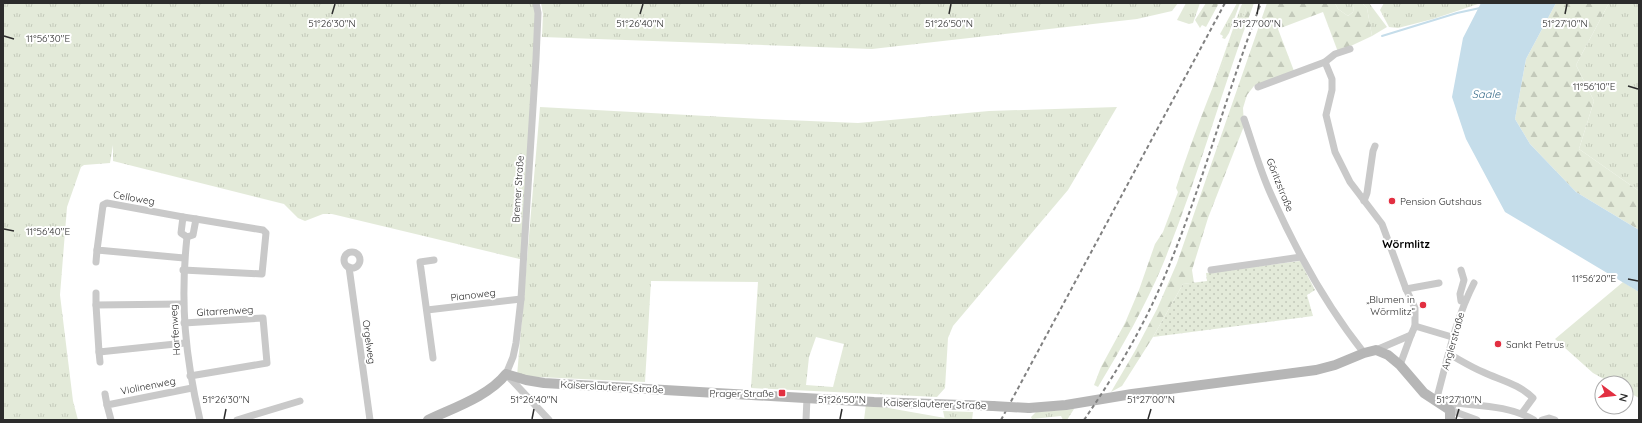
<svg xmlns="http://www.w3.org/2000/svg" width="1642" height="423" font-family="Quicksand,sans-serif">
  <defs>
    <pattern id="grass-tufts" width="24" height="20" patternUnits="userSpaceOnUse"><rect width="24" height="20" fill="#e3ead9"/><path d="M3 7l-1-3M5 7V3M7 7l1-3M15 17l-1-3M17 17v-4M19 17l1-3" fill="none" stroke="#c3c9ba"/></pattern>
    <pattern id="forest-firs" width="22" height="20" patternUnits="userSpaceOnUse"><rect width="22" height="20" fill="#e3ead9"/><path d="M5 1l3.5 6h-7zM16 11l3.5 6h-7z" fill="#c3c9ba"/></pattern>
    <pattern id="garden-dots" width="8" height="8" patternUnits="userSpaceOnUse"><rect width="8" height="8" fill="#e3ead9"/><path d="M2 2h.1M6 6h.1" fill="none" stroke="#c3c9ba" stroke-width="1.8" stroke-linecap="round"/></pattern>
  </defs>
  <rect width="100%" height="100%" fill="#fff"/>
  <!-- grass -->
  <g fill="url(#grass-tufts)" fill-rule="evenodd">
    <polygon points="3,3 536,3 524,260 332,214 323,214 305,221 298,218 284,204 113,161 113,145 110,163 84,165 81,167 67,207 60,295 73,401 78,420 3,420"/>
    <polygon points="541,3 1178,3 1172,11 1137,19 872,49 542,37 543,14"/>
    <polygon points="1186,3 1200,3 1193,23 1189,24 1177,20"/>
    <polygon points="1237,3 1240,3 1229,33 1225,39 1222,38 1223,36 1220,34"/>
    <polygon points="1243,3 1246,10 1213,86 1241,6"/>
    <polygon points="1335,3 1356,3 1354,5 1353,12 1348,16 1338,9"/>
    <polygon points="1362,3 1369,3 1387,27 1372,36 1367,8"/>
    <polygon points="1384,3 1481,3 1433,19 1398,28 1389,27 1380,10"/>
    <polygon points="1609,3 1639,3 1639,191 1579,149 1594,101 1576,65"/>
    <path d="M540,107L762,119L858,123L989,111L1117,107L1068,190L953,326L948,338L945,388L937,397L751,388L758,282L651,281L645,382L517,376ZM816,337L844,344L833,387L806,385L809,357Z"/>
    <polygon points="1623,282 1639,292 1639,398 1626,391 1626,383 1611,383 1593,373 1555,339"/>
    <polygon points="1074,409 1067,420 1063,420 1061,416 1032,419 1031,417 1036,412"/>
    <polygon points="943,411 973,412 972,420 945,420"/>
  </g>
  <!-- forest -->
  <g fill="url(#forest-firs)">
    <polygon points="1206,3 1219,3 1206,27 1202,25 1200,28 1195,20"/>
    <path d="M1244,3H1254C1222,89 1198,178 1163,264C1145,307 1122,347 1098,387L1094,385L1101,367L1125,323L1139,290L1155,244L1163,232L1178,192L1176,188C1196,128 1219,68 1246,10L1243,5Z"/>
    <polygon points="1267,3 1335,3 1338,9 1348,16 1353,12 1354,4 1362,3 1367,8 1372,36 1338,52 1323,12 1278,29 1294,71 1254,86 1247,95 1243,108 1244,126 1208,218 1192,270 1194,283 1183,284 1153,337 1122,386 1111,392 1135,351 1157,309 1177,263"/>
    <polygon points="1556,3 1609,3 1576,65 1594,101 1579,149 1639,191 1639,230 1576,192 1530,144 1515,119 1526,59"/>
  </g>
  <!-- garden -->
  <polygon fill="url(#garden-dots)" points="1300,261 1315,290 1307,295 1313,316 1153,337 1183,284 1207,281 1206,273"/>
  <!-- pitch -->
  <polygon fill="#e3ead9" points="866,404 945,418 945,420 864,420"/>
  <!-- water -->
  <polygon fill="#c5ddea" points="1481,3 1556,3 1526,59 1515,119 1530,144 1576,192 1639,230 1639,292 1505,212 1466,139 1452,97 1463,38"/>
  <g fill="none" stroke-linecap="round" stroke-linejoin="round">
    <!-- stream -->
    <polyline stroke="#c5ddea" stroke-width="2" points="1382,36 1457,13 1480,8"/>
    <!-- street -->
    <g stroke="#c9c9c9" stroke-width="7">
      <polyline points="536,3 538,13 536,59 521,299 516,343 513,357 506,374 549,420"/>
      <polyline points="1325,62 1332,79 1332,90 1326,115 1335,152 1350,182 1382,224 1406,289 1415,308 1415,326 1411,335 1400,365"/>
      <polyline points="1258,87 1325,62 1335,54 1350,49"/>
      <path d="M1244,119C1252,142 1259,167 1269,190C1294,247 1325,304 1364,353"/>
      <polyline points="1364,201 1367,193 1373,151 1375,146"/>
      <polyline points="183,217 107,203 103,205 97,250 184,258"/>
      <polygon points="183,217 196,219 193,235 187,237 181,233"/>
      <path d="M187,237C180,302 185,356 200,420"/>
      <circle cx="352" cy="260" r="8"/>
      <polyline points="96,262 97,250"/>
      <polyline points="349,267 370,420"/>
      <polyline points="183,270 262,274 266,233 263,230 196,219"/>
      <polyline points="1211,270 1301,257"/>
      <polyline points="1461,270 1464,280 1460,294 1461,301 1464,301"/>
      <polyline points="1406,289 1439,283"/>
      <polyline points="96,293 96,305"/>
      <polyline points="183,304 96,305 99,352 185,343"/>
      <polyline points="427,310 521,299"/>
      <polyline points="184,323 263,318 267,363 190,376"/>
      <polyline points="1415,326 1452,337"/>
      <polyline points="1376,350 1411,335"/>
      <polyline points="99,352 100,362"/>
      <path d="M1449,354C1460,360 1471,367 1483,372C1500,380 1519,384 1533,398L1522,413"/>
      <polyline points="433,358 420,262 434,260"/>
      <polyline points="105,394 107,405"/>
      <path d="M1436,401C1447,361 1455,320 1474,283"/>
      <polyline points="111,420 107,405 192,388"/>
      <polyline points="237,420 300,401"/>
      <polyline points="806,420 807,398"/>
      <path d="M1477,420L1450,410L1455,403C1482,406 1510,406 1534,420"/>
      <polyline points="1542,420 1549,418 1555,420"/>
    </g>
    <!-- secondary -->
    <g stroke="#b6b6b6" stroke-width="10">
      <polyline points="1029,408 1066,405 1132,394 1316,370 1335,365 1364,353 1376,350 1388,355 1400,365 1424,393 1450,410 1450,420"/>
      <path d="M428,420C453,408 489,396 506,374L526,380L544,383L874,402L993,406"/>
    </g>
    <!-- rail -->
    <g stroke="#818181" stroke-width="2" stroke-dasharray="4 3" stroke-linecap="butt">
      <polyline points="1001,420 1225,3"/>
      <path d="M1084,420C1115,375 1143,328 1164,278C1202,188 1226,94 1261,3"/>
    </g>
    <!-- secondary-bridge -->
    <polyline stroke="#b6b6b6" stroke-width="10" points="993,406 1029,408"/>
  </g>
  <!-- ticks -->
  <path fill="none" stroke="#2c2c2c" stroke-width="1.5" d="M332,14L335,4M640,14L643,4M949,14L951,4M1257,14L1259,4M1565,14L1567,4M4,36L14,39M1628,86L1638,89M4,229L14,231M1628,279L1638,281M224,419L226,409M532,419L534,409M840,419L842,409M1148,419L1151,409M1456,419L1459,409"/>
  <!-- markers -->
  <g fill="#e22f41" stroke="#fff" stroke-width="1.5">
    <circle cx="1392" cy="201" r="4"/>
    <circle cx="1423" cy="305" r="4"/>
    <circle cx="1498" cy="344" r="4"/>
    <rect x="778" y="389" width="8" height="8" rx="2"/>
  </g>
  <g text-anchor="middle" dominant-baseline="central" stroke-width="4" stroke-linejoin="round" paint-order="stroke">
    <!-- street labels -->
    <g font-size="10" fill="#2c2c2c" stroke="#fff">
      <text transform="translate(1280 185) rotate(68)">Göritzstraße</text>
      <text transform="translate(518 189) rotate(-86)">Bremer Straße</text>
      <text transform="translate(134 198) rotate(10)">Celloweg</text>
      <text transform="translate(473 295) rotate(-7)">Pianoweg</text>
      <text transform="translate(225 311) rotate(-3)">Gitarrenweg</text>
      <text transform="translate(175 330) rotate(-94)">Harfenweg</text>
      <text transform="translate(1453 341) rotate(-74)">Anglerstraße</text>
      <text transform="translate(369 342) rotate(82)">Orgelweg</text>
      <text transform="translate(148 386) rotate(-11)">Violinenweg</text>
      <text transform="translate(612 387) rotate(3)">Kaiserslauterer Straße</text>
      <text transform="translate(935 404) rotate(2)">Kaiserslauterer Straße</text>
    </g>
    <!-- poi labels -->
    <g font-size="10" fill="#2c2c2c" stroke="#fff" text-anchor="start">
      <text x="1400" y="201">Pension Gutshaus</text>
      <text x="1415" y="299" text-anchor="end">„Blumen in<tspan x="1415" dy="12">Wörmlitz“</tspan></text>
      <text x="1506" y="344">Sankt Petrus</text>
      <text x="774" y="393" text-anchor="end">Prager Straße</text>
    </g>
    <!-- water labels -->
    <g font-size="11" font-style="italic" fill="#3c6f8c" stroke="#fff">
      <text x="1486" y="94">Saale</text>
    </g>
    <!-- neighbourhood labels -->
    <g font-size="11" font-weight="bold" fill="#000" stroke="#fff">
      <text x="1406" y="244">Wörmlitz</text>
    </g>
  </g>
  <g font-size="10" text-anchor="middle" fill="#2c2c2c" stroke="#fff" stroke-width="4" stroke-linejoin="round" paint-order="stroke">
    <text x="332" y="27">51°26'30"N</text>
    <text x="640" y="27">51°26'40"N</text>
    <text x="949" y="27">51°26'50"N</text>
    <text x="1257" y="27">51°27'00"N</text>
    <text x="1565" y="27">51°27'10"N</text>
    <text x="48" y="42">11°56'30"E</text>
    <text x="1594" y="90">11°56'10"E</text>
    <text x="48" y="235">11°56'40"E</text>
    <text x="1594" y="282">11°56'20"E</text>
    <text x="226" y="403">51°26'30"N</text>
    <text x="534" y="403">51°26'40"N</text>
    <text x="842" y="403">51°26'50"N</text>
    <text x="1151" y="403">51°27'00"N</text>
    <text x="1459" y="403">51°27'10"N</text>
  </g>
  <!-- border -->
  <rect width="1642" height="423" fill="none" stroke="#2c2c2c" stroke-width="8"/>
  <!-- north arrow -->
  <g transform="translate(1614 395) rotate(105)"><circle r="19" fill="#ffffff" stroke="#ababab"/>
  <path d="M0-3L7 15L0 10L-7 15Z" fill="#e22f41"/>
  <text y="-6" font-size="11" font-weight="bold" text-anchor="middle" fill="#2c2c2c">N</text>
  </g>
</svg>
